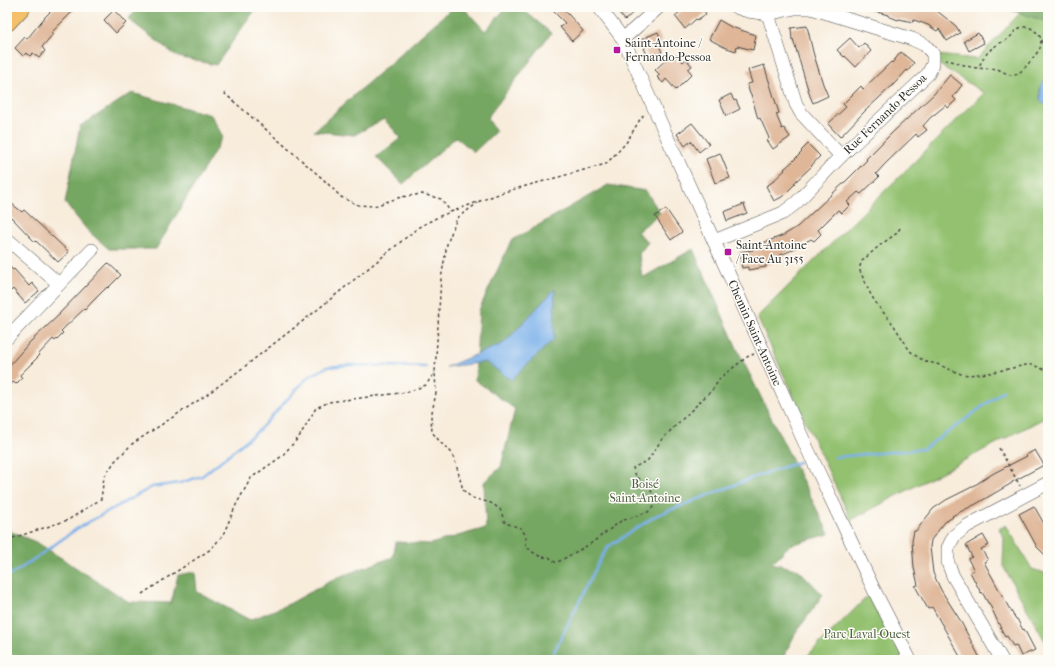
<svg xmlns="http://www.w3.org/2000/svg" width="1055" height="667" font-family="'IM FELL French Canon',serif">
  <rect width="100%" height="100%" fill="#fdfcf7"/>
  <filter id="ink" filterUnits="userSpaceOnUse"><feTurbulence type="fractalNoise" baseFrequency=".025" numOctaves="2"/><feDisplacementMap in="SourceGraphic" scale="8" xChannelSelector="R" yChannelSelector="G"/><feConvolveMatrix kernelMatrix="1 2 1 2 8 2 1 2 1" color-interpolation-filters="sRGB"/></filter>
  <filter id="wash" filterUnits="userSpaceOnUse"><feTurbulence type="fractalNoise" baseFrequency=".012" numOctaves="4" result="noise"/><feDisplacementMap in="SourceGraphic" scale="16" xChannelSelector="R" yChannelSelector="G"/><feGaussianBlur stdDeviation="0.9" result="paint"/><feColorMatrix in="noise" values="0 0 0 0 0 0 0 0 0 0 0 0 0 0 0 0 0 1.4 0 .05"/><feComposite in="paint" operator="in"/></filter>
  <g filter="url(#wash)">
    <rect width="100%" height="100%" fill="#f8ecdb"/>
    <!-- green -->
    <g fill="#93c170" stroke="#5f764e">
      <polygon points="1020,13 1048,22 1048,416 851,520 757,317 984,93 935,62 936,55 977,59"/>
      <polygon points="1006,525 1032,569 1048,574 1048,641 1046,643 1003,566 1004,537 999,529"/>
      <polygon points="874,590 911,660 803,660"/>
    </g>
    <!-- forest -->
    <g fill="#76a762" stroke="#506946">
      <polygon points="140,7 257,7 216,65 178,57 128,19"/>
      <polygon points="453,7 463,7 485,31 507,7 520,7 551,33 487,118 496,131 474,152 456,137 403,184 376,157 401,138 384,119 354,135 314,131"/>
      <polygon points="1002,7 1048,7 1048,22"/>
      <polygon points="132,93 211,115 223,137 156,249 109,249 88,231 65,203 80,126"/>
      <polygon points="608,185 646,191 660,213 637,232 648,242 639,254 642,278 693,249 740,355 829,534 790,545 772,563 799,570 823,595 795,634 782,660 7,660 7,530 38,543 129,602 171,603 178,575 195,572 197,592 250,620 289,604 336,578 393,557 396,542 430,544 486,528 484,482 501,467 515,409 475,380 479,310 511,241"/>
    </g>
    <!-- water -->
    <g fill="#7cb1ea" stroke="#546e8a">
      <polygon points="1048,76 1048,105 1046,106 1040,100 1040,87"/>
      <polygon points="555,289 554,339 511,380 486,362 446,367 504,343"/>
    </g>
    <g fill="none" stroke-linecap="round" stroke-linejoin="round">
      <!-- stream -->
      <g stroke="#7cb1ea" stroke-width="2.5">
        <polyline points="835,457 923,449 958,425 1003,391"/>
        <polyline points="7,576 20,569 78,528 152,487 180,483 202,476 258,431 308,377 327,367 350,365 426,367"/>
        <polyline points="550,660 601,558 608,547 655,516 760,475 799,462"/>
      </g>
    </g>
    <g id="blocks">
      <!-- building -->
      <g fill="#dfb697">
        <polygon points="55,7 77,7 51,33 53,34 42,47 45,51 39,58 33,53 30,56 26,53 23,56 15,48 25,37 27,39 45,17"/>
        <polygon points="549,7 562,7 583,31 572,41 560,27 565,23"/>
        <polygon points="624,7 639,7 625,20 618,12"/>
        <polygon points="686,7 702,7 706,14 697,20 696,19 685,29 675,16"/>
        <polygon points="867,7 932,7 956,26 960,33 947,41 939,29 937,31 928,25 914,20 913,22 899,19 898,20 888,16 888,15 866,9"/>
        <polygon points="114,10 126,23 116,33 104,20"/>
        <polygon points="719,20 731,27 756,35 753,50 737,46 736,51 724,47 709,39"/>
        <polygon points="807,26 813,52 823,84 828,96 813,103 810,96 793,39 792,40 791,28"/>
        <polygon points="658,32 662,42 658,44 662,52 649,59 644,48 646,47 642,39"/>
        <polygon points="978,33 984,43 969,51 964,41"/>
        <polygon points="850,38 859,48 864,43 871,51 856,67 845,56 844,57 837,50"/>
        <polygon points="901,52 914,63 908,71 907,70 894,84 865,111 840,137 828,124 846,107 843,104 861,86 863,89 891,62 892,63"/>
        <polygon points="677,55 683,62 686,59 692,66 688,69 692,74 676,90 666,79 663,83 657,77 660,75 655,70 670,56 673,59"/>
        <polygon points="764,65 779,113 776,114 782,129 784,128 790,137 773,149 767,140 769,138 760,118 758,119 751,94 750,94 747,84 752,83 748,70"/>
        <polygon points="950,75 962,85 953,97 956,100 948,108 946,105 930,118 923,126 927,130 918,137 916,134 885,164 876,174 879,177 861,194 858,192 847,202 850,205 842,213 838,210 818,230 821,234 814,241 811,239 790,251 778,256 779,261 766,265 766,267 748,270 748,267 742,268 739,252 753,250 752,247 764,245 763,243 784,235 797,227 847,180 867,160 866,159 894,131 934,94"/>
        <polygon points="731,94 734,101 736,100 740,109 726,116 719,100"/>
        <polygon points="692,123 709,144 699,152 691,141 685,146 677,134"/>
        <polygon points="808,144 820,156 812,165 812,166 794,183 795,184 782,197 774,201 766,186 771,183 785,170 784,169 793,161 802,152 801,151"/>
        <polygon points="720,153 730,178 715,183 706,159"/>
        <polygon points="7,200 22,212 24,210 69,252 58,262 36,241 35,242 11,217 7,222"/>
        <polygon points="744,204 747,213 727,221 724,212"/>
        <polygon points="666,209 682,232 671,240 655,216"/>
        <polygon points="108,263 121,275 108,288 107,287 91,303 85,310 84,309 61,331 63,333 55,341 53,339 38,355 39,356 20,375 22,378 16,384 13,382 7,388 7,368 30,342 60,314 59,314"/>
        <polygon points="7,264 13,270 14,269 29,286 32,283 39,291 25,303 13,289 11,291 7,286"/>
        <polygon points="1035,450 1044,465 1012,482 1012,483 976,504 952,516 953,517 945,522 931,540 930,547 933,573 941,590 960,620 981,660 962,660 932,607 928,609 915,586 918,585 914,568 912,541 914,531 916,531 933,509 946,500 970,488 994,473 1027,456 1026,455"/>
        <polygon points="1034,506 1048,531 1048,558 1037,547 1019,514"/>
        <polygon points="983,535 989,545 981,549 988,560 984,562 1009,608 1016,619 1017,619 1023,630 1024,629 1035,650 1021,656 1016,645 1013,646 1007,636 1005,637 989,603 988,603 982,592 981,593 970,572 974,570 968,559 972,557 966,545"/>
      </g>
    </g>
  </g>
  <g filter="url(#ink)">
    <use href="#blocks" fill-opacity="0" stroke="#4a4845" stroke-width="1"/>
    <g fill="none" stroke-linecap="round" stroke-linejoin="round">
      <!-- minor casing -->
      <g stroke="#4a4845" stroke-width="14">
        <g id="minor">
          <polyline points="599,7 623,39 807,448 874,590 910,660"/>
          <polyline points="768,14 796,104 801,113 841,156"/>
          <polyline points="623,39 659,7"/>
          <polyline points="7,239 59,284"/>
          <polyline points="714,241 783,213 796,203 841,156 928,74 933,64 933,54 925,45 912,39 811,8 795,8 768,14 748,11 736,7"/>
          <polyline points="7,338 92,250"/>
          <polyline points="1002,660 953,576 948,563 948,548 954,536 967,526 1048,483"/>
        </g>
      </g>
      <!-- major casing -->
      <g stroke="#4a4845" stroke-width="18">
        <polyline id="major" points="7,23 22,7"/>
      </g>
      <!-- path -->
      <g stroke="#4a4845" stroke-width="1.5" stroke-dasharray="3 3" stroke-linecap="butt">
        <polyline points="1041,42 1048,36"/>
        <path d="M945,60C956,61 966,67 978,68C984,69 991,68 997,69C1003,71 1008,76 1015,75C1021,74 1037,54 1040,48C1041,45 1041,41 1041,38C1035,29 1026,22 1015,31C1013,33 1012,36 1009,38C1006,41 1002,42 998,44C987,51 984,57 978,68"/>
        <polyline points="224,93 323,179 341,197 358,205 374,206 401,197 422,194 441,199 451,212"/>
        <path d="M479,202L457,218L447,244L441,279L435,372L436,393L431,417L432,432L441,443L451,452L456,464L463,490L472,498L491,503L500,509L505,523L521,528L526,536V546C532,552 540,559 549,557L556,563L590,544L621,521L648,512L654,506L655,498L649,487L636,476L633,468L648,460L662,439L713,389L721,377L747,357L754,354"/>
        <polyline points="900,228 897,233 879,246 862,261 860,266 860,271 871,295 878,306 893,324 910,351 919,358 928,362 937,364 961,374 969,375 989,373 1026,365 1033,365 1048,371"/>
        <polyline points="999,448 1020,486"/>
        <polyline points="7,540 68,520 101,499 104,477 115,461 132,444 205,396 244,367 317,310 419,227 440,216 504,192 606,164 626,143 639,121 645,113"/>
        <polyline points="142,594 211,549 223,535 236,505 251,478 282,456 299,437 316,408 329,402 408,392 426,385 435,372"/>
      </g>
      <!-- minor -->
      <use href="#minor" stroke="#fff" stroke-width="13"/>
      <!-- major -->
      <use href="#major" stroke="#f4c16a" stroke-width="17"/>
    </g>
  </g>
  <!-- markers -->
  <g fill="#b5179e" stroke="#fdfcf7" stroke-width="1.5">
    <rect x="613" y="46" width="8" height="8" rx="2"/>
    <rect x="724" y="248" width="8" height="8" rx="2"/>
  </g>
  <g text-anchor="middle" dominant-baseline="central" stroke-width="3" stroke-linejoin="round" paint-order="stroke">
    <!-- poi labels -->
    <g font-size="12" fill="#2b2b2b" stroke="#fdfcf7" text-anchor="start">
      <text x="625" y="43">Saint-Antoine /<tspan x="625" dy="14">Fernando-Pessoa</tspan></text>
      <text x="736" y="245">Saint-Antoine<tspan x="736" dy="14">/ Face Au 3155</tspan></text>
    </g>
    <!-- street labels -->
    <g font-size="12" fill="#2b2b2b" stroke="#fdfcf7">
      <text transform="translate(885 114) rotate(-44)">Rue Fernando-Pessoa</text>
      <text transform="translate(755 333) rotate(66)">Chemin Saint-Antoine</text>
    </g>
    <!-- park labels -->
    <g font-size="12" fill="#4f6043" stroke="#fdfcf7">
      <text x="645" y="484">Boisé<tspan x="645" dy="14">Saint-Antoine</tspan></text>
      <text x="867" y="634">Parc Laval-Ouest</text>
    </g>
  </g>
  <!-- margin -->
  <rect width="1055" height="667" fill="none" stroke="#fdfcf7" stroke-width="24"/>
</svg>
